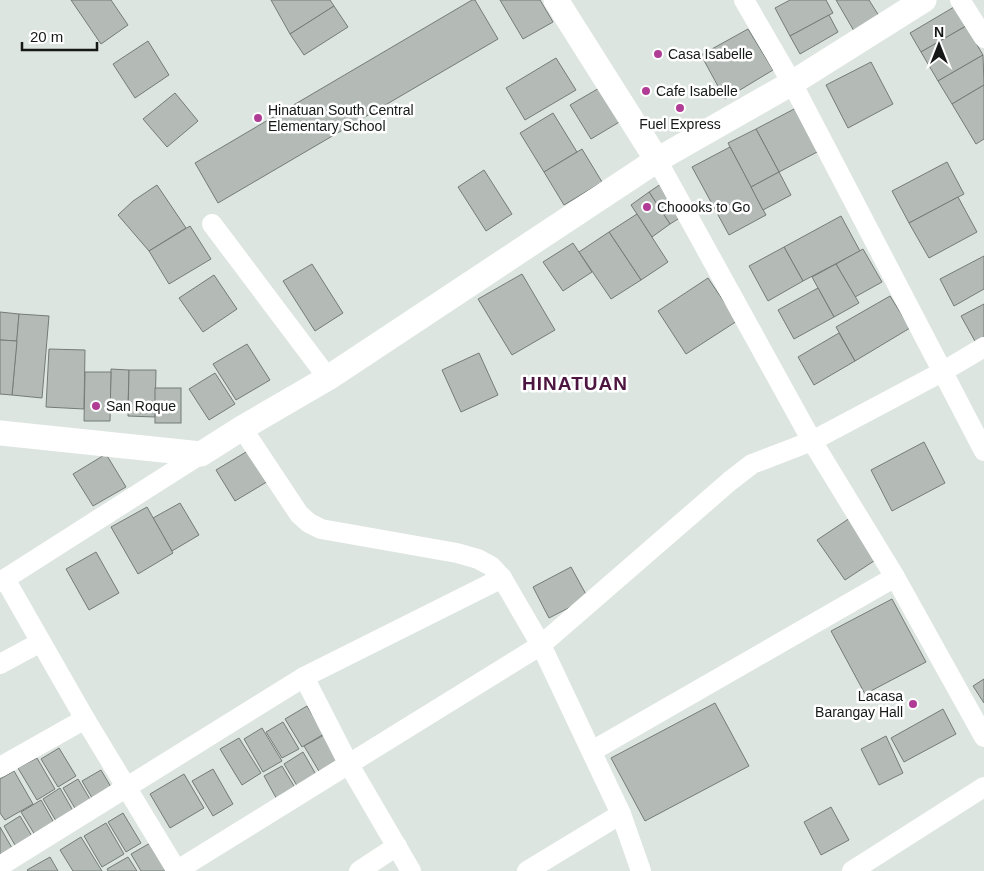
<svg xmlns="http://www.w3.org/2000/svg" width="984" height="871" font-family="Helvetica,sans-serif">
  <rect width="100%" height="100%" fill="#dde5e0"/>
  <!-- building -->
  <g fill="#b4bbb7" stroke="#757c78">
    <polygon points="71,0 111,0 128,25 101,44"/>
    <polygon points="271,0 330,0 334,6 290,34"/>
    <polygon points="472,0 475,0 498,39 218,203 195,163"/>
    <polygon points="500,0 540,0 553,22 523,39"/>
    <polygon points="790,0 826,0 833,13 790,36 775,8"/>
    <polygon points="836,0 869,0 879,16 854,31"/>
    <polygon points="334,6 348,27 304,55 290,34"/>
    <polygon points="954,7 966,26 921,52 910,33"/>
    <polygon points="829,15 838,32 800,54 790,36"/>
    <polygon points="966,26 983,55 938,81 921,52"/>
    <polygon points="748,29 773,70 725,99 701,55"/>
    <polygon points="148,41 169,75 135,98 113,64"/>
    <polygon points="983,55 984,85 952,104 938,81"/>
    <polygon points="556,58 576,90 525,120 506,88"/>
    <polygon points="871,62 893,104 848,128 826,85"/>
    <polygon points="984,85 984,139 976,144 952,104"/>
    <polygon points="601,87 621,121 591,139 570,105"/>
    <polygon points="175,93 198,121 167,147 143,119"/>
    <polygon points="796,108 819,151 779,172 756,129"/>
    <polygon points="553,113 577,152 544,172 520,133"/>
    <polygon points="756,129 779,172 751,187 728,143"/>
    <polygon points="730,147 766,215 729,235 692,167"/>
    <polygon points="582,149 602,182 564,205 544,172"/>
    <polygon points="947,162 964,194 909,223 892,191"/>
    <polygon points="484,170 512,214 486,231 458,187"/>
    <polygon points="779,172 791,195 763,210 751,187"/>
    <polygon points="664,182 686,214 670,224 649,192"/>
    <polygon points="157,185 186,228 149,251 118,215 133,201"/>
    <polygon points="649,192 670,224 652,237 631,205"/>
    <polygon points="958,197 977,232 929,258 909,223"/>
    <polygon points="637,214 668,262 641,280 609,232"/>
    <polygon points="841,216 860,251 803,281 784,247"/>
    <polygon points="190,226 211,259 169,284 149,251"/>
    <polygon points="609,232 641,280 611,299 579,252"/>
    <polygon points="573,243 592,272 563,291 543,262"/>
    <polygon points="784,247 803,281 768,301 749,266"/>
    <polygon points="863,249 882,282 855,297 836,264"/>
    <polygon points="984,256 984,289 954,306 940,279"/>
    <polygon points="312,264 343,313 315,331 283,281"/>
    <polygon points="836,264 859,303 834,317 812,277"/>
    <polygon points="522,274 555,330 512,355 478,299"/>
    <polygon points="214,275 237,309 203,332 179,298"/>
    <polygon points="708,278 737,321 686,354 658,311"/>
    <polygon points="818,288 834,317 794,339 778,310"/>
    <polygon points="890,296 910,328 855,361 836,327"/>
    <polygon points="984,304 984,339 976,343 961,316"/>
    <polygon points="0,312 19,314 17,341 0,340"/>
    <polygon points="19,314 49,316 42,398 12,395"/>
    <polygon points="839,333 855,361 814,385 798,357"/>
    <polygon points="0,340 17,341 12,395 0,394"/>
    <polygon points="247,344 270,380 236,400 213,364"/>
    <polygon points="49,349 85,350 84,409 46,407"/>
    <polygon points="479,353 498,395 461,412 442,370"/>
    <polygon points="111,369 129,370 128,407 110,407"/>
    <polygon points="129,370 156,370 155,417 128,416"/>
    <polygon points="85,372 111,372 110,421 84,421"/>
    <polygon points="215,373 235,404 209,420 189,389"/>
    <rect x="155" y="388" width="26" height="35"/>
    <polygon points="924,442 945,483 892,511 871,470"/>
    <polygon points="251,449 270,480 235,501 216,470"/>
    <polygon points="106,454 126,487 93,506 73,474"/>
    <polygon points="180,503 199,535 172,551 153,518"/>
    <polygon points="147,507 173,553 138,574 111,527"/>
    <polygon points="853,516 880,557 845,580 817,540"/>
    <polygon points="96,552 119,593 89,610 66,569"/>
    <polygon points="571,567 588,598 549,618 533,587"/>
    <polygon points="892,599 926,662 865,694 831,631"/>
    <polygon points="984,679 984,703 973,686"/>
    <polygon points="715,703 749,766 645,821 611,758"/>
    <polygon points="307,706 324,734 302,747 285,719"/>
    <polygon points="943,709 956,734 904,762 891,738"/>
    <polygon points="283,722 299,749 282,758 266,732"/>
    <polygon points="262,728 282,761 263,772 244,739"/>
    <polygon points="324,735 342,766 323,778 304,746"/>
    <polygon points="886,736 903,773 879,785 861,749"/>
    <polygon points="239,738 261,773 242,785 220,749"/>
    <polygon points="59,748 76,776 58,787 41,759"/>
    <polygon points="303,752 318,778 299,789 284,764"/>
    <polygon points="37,758 55,789 37,800 18,768"/>
    <polygon points="282,766 297,791 279,803 264,776"/>
    <polygon points="213,769 233,804 213,816 192,781"/>
    <polygon points="101,770 114,792 95,803 82,781"/>
    <polygon points="14,771 33,804 5,820 0,813 0,779"/>
    <polygon points="184,774 204,808 170,828 150,794"/>
    <polygon points="78,779 94,806 79,815 63,788"/>
    <polygon points="60,788 76,816 59,826 43,799"/>
    <polygon points="41,800 57,828 38,840 21,812"/>
    <polygon points="831,807 849,840 821,855 804,822"/>
    <polygon points="123,813 141,843 126,852 108,822"/>
    <polygon points="20,816 36,843 19,852 4,826"/>
    <polygon points="106,823 124,854 102,867 84,836"/>
    <polygon points="0,827 16,855 0,864"/>
    <polygon points="81,837 102,871 73,871 60,850"/>
    <polygon points="152,842 170,871 141,871 131,854"/>
    <polygon points="50,857 58,871 28,871 27,870"/>
    <polygon points="128,857 137,871 108,871 107,869"/>
  </g>
  <g fill="none" stroke-linecap="round" stroke-linejoin="round">
    <!-- minor -->
    <g stroke="#fff" stroke-width="20">
      <polyline points="744,0 792,83 984,451"/>
      <polyline points="960,0 984,38"/>
      <polyline points="657,160 812,441 895,577 984,737"/>
      <polyline points="212,224 328,378"/>
      <polyline points="242,428 299,514 309,523 321,529 457,553 478,559 491,566 502,578 541,645 621,814 641,871"/>
      <polyline points="5,579 85,719 177,871"/>
      <polyline points="0,582 201,454"/>
      <polyline points="0,664 41,642"/>
      <polyline points="304,677 348,763 411,871"/>
      <polyline points="592,751 895,577"/>
      <polyline points="0,767 85,719"/>
      <polyline points="0,866 304,677 502,578"/>
      <polyline points="176,871 541,645 730,481 752,464 812,441 942,372 984,347"/>
      <polyline points="359,871 397,846"/>
      <polyline points="527,871 621,814"/>
      <polyline points="852,871 984,787"/>
    </g>
    <!-- tertiary -->
    <g stroke="#fff" stroke-width="25">
      <polyline points="556,0 657,160"/>
      <polyline points="0,433 201,454 242,428 328,378 657,160 792,83 924,0"/>
    </g>
  </g>
  <!-- markers -->
  <g fill="#b03c95" stroke="#fff" stroke-width="2">
    <circle cx="658" cy="54" r="5"/>
    <circle cx="646" cy="91" r="5"/>
    <circle cx="680" cy="108" r="5"/>
    <circle cx="258" cy="118" r="5"/>
    <circle cx="647" cy="207" r="5"/>
    <circle cx="96" cy="406" r="5"/>
    <circle cx="913" cy="704" r="5"/>
  </g>
  <g text-anchor="middle" dominant-baseline="central" stroke-width="5" stroke-linejoin="round" paint-order="stroke">
    <!-- poi labels -->
    <g font-size="14" fill="#151816" stroke="#fff" text-anchor="start">
      <text x="668" y="54">Casa Isabelle</text>
      <text x="656" y="91">Cafe Isabelle</text>
      <text x="268" y="110">Hinatuan South Central<tspan x="268" dy="16">Elementary School</tspan></text>
      <text x="680" y="124" text-anchor="middle">Fuel Express</text>
      <text x="657" y="207">Choooks to Go</text>
      <text x="106" y="406">San Roque</text>
      <text x="903" y="696" text-anchor="end">Lacasa<tspan x="903" dy="16">Barangay Hall</tspan></text>
    </g>
    <!-- district labels -->
    <g font-size="19" font-weight="bold" letter-spacing="1" fill="#4d1640" stroke="#fff">
      <text x="575" y="383">HINATUAN</text>
    </g>
  </g>
  <!-- north arrow -->
  <g transform="translate(939 45)" stroke="#ffffff" stroke-width="4" paint-order="stroke">
  <path d="M0-4L9 19L0 12L-9 19Z" fill="#151816"/>
  <text y="-8" font-size="14" font-weight="bold" text-anchor="middle" fill="#151816">N</text>
  </g>
  <!-- scale -->
  <path d="M22 42v8h75v-8" fill="none" stroke="#151816" stroke-width="2.5"/>
  <text x="30" y="42" font-size="15" fill="#151816" stroke="#ffffff" stroke-width="4" paint-order="stroke">20 m</text>
</svg>
